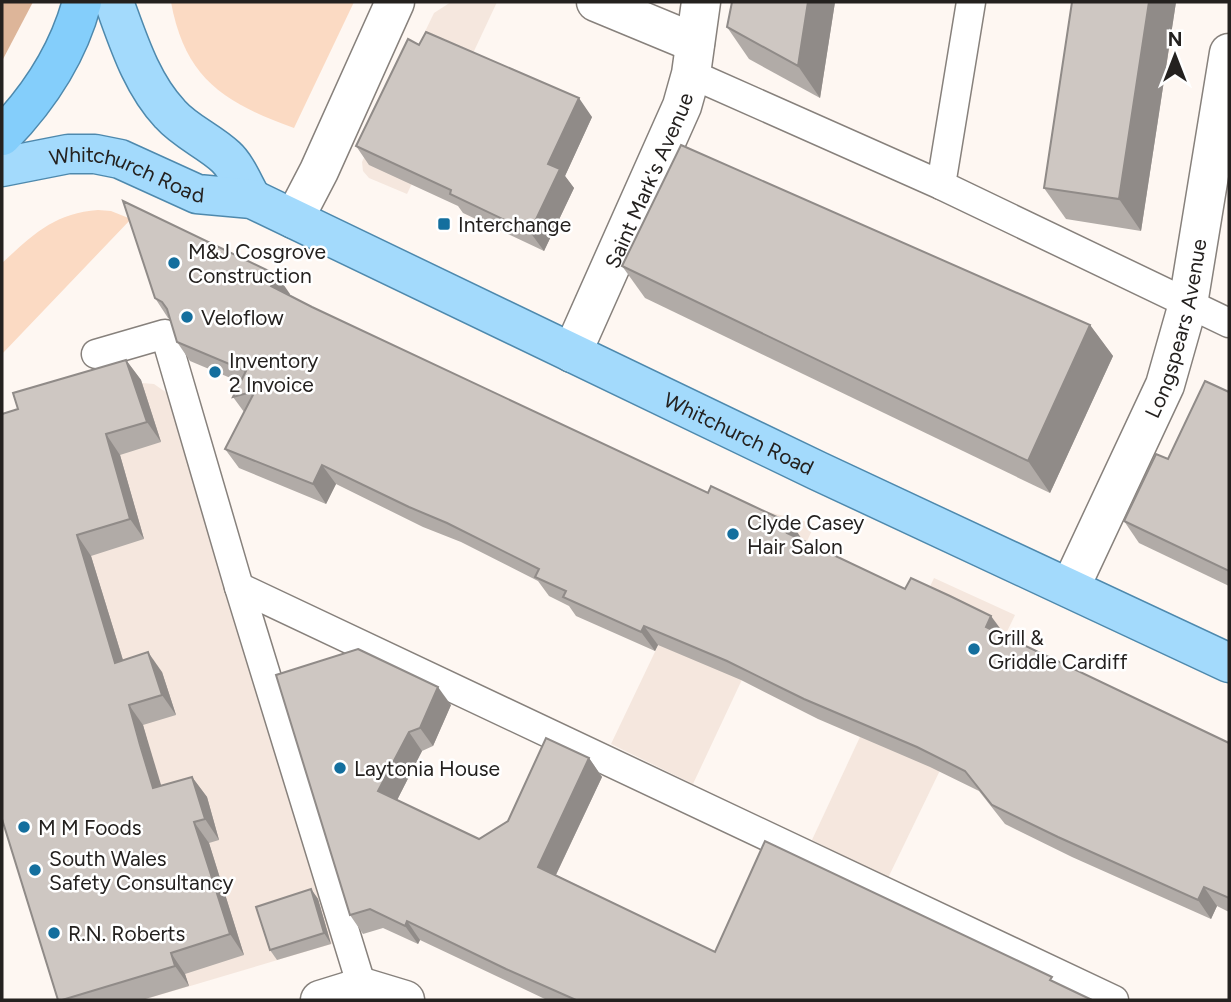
<svg xmlns="http://www.w3.org/2000/svg" width="1231" height="1002" font-family="Figtree,sans-serif">
  <rect width="100%" height="100%" fill="#fef7f2"/>
  <!-- built -->
  <g fill="#f5e7de">
    <polygon points="451,2 497,2 407,194 369,178 363,171 362,162 434,13"/>
    <polygon points="142,383 154,384 167,393 335,943 143,1000 66,1000 2,439 27,413"/>
    <polygon points="727,501 815,524 693,784 611,744"/>
    <polygon points="934,578 1015,615 888,878 812,840"/>
  </g>
  <!-- green -->
  <g fill="#fbdac3">
    <path d="M171,2H354L294,128C225,103 185,79 171,2Z"/>
    <path d="M98,210L111,211L131,219L2,354V263C33,235 54,213 98,210Z"/>
  </g>
  <!-- forest -->
  <polygon fill="#ddb599" points="2,2 33,2 2,61"/>
  <g fill="none" stroke-linecap="round" stroke-linejoin="round">
    <!-- service casing -->
    <g stroke="#87817c" stroke-width="31">
      <g id="service">
        <polyline points="971,2 941,185 1229,323"/>
        <polyline points="691,74 941,185"/>
        <polyline points="96,354 165,334 239,587 366,1000"/>
        <polyline points="239,587 1114,1000"/>
      </g>
    </g>
    <!-- minor casing -->
    <g stroke="#87817c" stroke-width="41">
      <g id="minor">
        <polyline points="596,2 695,43"/>
        <polyline points="294,219 319,171 395,2"/>
        <path id="s1" d="M572,353L682,106L691,74L701,2"/>
        <path id="s2" d="M1070,588L1165,385L1188,304L1229,53"/>
        <polyline points="320,1000 362,987 405,1000"/>
      </g>
    </g>
    <!-- primary casing -->
    <g stroke="#4e89ad" stroke-width="41">
      <g id="primary">
        <path d="M114,2C128,40 141,83 170,114C186,132 209,141 226,157C237,167 244,186 252,199"/>
        <path id="s3" d="M2,167L68,154H95L120,159L197,194L252,199L818,471L1229,663"/>
      </g>
    </g>
    <!-- trunk casing -->
    <g stroke="#4e89ad" stroke-width="41">
      <path id="trunk" d="M2,136C39,98 68,54 82,2"/>
    </g>
    <!-- service -->
    <use href="#service" stroke="#fff" stroke-width="28"/>
    <!-- minor -->
    <use href="#minor" stroke="#fff" stroke-width="38"/>
    <!-- primary -->
    <use href="#primary" stroke="#a3dafc" stroke-width="38"/>
    <!-- trunk -->
    <use href="#trunk" stroke="#84cefb" stroke-width="38"/>
  </g>
  <!-- wall -->
  <g fill="#b1aba7">
    <polygon points="732,2 835,2 820,98 749,59 727,27"/>
    <polygon points="1072,2 1176,2 1141,231 1066,219 1044,188"/>
    <polygon points="419,45 592,117 565,176 574,188 544,251 463,213 458,206 369,165 356,146"/>
    <polygon points="622,266 1090,325 1113,356 1050,493 645,298"/>
    <polygon points="290,294 290,295 312,307 1229,743 1229,912 1217,906 1211,919 1072,857 1005,824 979,791 930,767 818,719 741,680 658,645 655,651 576,616 569,606 549,596 538,581 461,542 423,527 336,484 326,504 239,468 225,449 244,412 233,397 240,382 190,361 177,342 170,319 168,318 155,298"/>
    <polygon points="126,360 141,380 161,442 120,455 144,539 91,556 123,660 162,672 176,715 143,725 154,766 161,786 192,777 207,797 219,840 209,843 244,955 185,974 189,986 142,1000 58,1000 18,409"/>
    <polygon points="1229,392 1229,586 1139,543 1124,521 1168,459"/>
    <polygon points="276,675 451,705 433,746 422,751 397,800 479,839 508,821 589,758 602,777 556,875 715,952 1056,983 1092,1000 547,1000 420,940 418,944 383,928 363,934 350,915"/>
    <polygon points="311,889 318,899 331,944 277,960 270,950"/>
  </g>
  <!-- shaded-wall -->
  <g fill="#908b88">
    <polygon points="808,2 835,2 820,98 798,66"/>
    <polygon points="1149,2 1176,2 1141,231 1119,199"/>
    <polygon points="579,98 592,117 565,176 574,188 544,251 530,232 548,164"/>
    <polygon points="277,275 290,294 285,306 271,286"/>
    <polygon points="1090,325 1113,356 1050,493 1028,461"/>
    <polygon points="126,360 141,380 161,442 147,422"/>
    <polygon points="106,434 120,455 144,539 130,519"/>
    <polygon points="322,465 336,484 326,504 313,484"/>
    <polygon points="792,524 805,544 787,533"/>
    <polygon points="77,535 91,556 130,683 115,663"/>
    <polygon points="991,616 1005,635 1000,646 986,627"/>
    <polygon points="644,626 658,645 655,651 641,632"/>
    <polygon points="148,652 162,672 176,715 162,695"/>
    <polygon points="438,687 451,705 433,746 420,728"/>
    <polygon points="129,705 143,725 168,808 153,788"/>
    <polygon points="409,732 422,751 392,810 378,791"/>
    <polygon points="589,758 602,777 551,885 538,867"/>
    <polygon points="192,777 207,797 219,840 205,819"/>
    <polygon points="194,822 209,843 244,955 230,934"/>
    <polygon points="1204,887 1217,906 1211,919 1198,900"/>
    <polygon points="311,889 318,899 331,944 324,933"/>
    <polygon points="407,921 420,940 418,944 405,926"/>
    <polygon points="171,953 185,974 189,986 175,966"/>
  </g>
  <!-- building -->
  <g fill="#cec7c2" stroke="#908b88" stroke-width="2">
    <polygon points="732,2 808,2 798,66 727,27"/>
    <polygon points="1072,2 1149,2 1119,199 1044,188"/>
    <polygon points="426,32 579,98 548,164 560,169 530,232 450,194 451,190 356,146 408,39 419,45"/>
    <polygon points="681,145 1090,325 1028,461 622,266"/>
    <polygon points="123,201 277,275 271,286 312,307 708,493 711,486 751,505 792,524 787,533 905,589 911,578 950,596 991,616 986,627 1229,743 1229,898 1204,887 1198,900 1058,837 992,805 965,771 917,747 804,699 727,661 644,626 641,632 563,597 566,591 535,577 539,569 447,523 409,507 322,465 313,484 225,449 255,391 233,397 246,371 177,342 167,309 162,302 155,298"/>
    <polygon points="126,360 147,422 106,434 130,519 77,535 115,663 148,652 162,695 129,705 140,745 153,788 192,777 205,819 194,822 230,934 171,953 175,966 62,1000 58,1000 2,819 2,414 18,409 13,393"/>
    <polygon points="1205,381 1229,392 1229,571 1124,521 1156,454 1168,459"/>
    <polygon points="358,649 438,687 420,728 409,732 378,791 479,839 508,821 546,738 589,758 538,867 715,952 765,841 1052,977 1050,980 1092,1000 576,1000 506,969 407,921 405,926 370,909 350,915 276,675"/>
    <polygon points="311,889 324,933 270,950 256,907"/>
  </g>
  <!-- markers -->
  <g fill="#146f9e" stroke="#fff" stroke-width="2.5">
    <rect x="437" y="217" width="14" height="14" rx="3.5"/>
    <circle cx="174" cy="263" r="7"/>
    <circle cx="187" cy="317" r="7"/>
    <circle cx="215" cy="372" r="7"/>
    <circle cx="733" cy="534" r="7"/>
    <circle cx="974" cy="649" r="7"/>
    <circle cx="340" cy="768" r="7"/>
    <circle cx="24" cy="827" r="7"/>
    <circle cx="35" cy="870" r="7"/>
    <circle cx="54" cy="933" r="7"/>
  </g>
  <g text-anchor="middle" dominant-baseline="central" stroke-width="5" stroke-linejoin="round" paint-order="stroke">
    <!-- street labels -->
    <g font-size="21" fill="#24211f" stroke="#fff">
      <text stroke="none"><textPath href="#s3" startOffset="130">Whitchurch Road</textPath></text>
      <text stroke="none"><textPath href="#s1" startOffset="189">Saint Mark's Avenue</textPath></text>
      <text stroke="none"><textPath href="#s2" startOffset="282">Longspears Avenue</textPath></text>
      <text stroke="none"><textPath href="#s3" startOffset="800">Whitchurch Road</textPath></text>
    </g>
    <!-- poi labels -->
    <g font-size="21" fill="#24211f" stroke="#fff" text-anchor="start">
      <text x="458" y="224">Interchange</text>
      <text x="188" y="251">M&amp;J Cosgrove<tspan x="188" dy="24">Construction</tspan></text>
      <text x="201" y="317">Veloflow</text>
      <text x="229" y="360">Inventory<tspan x="229" dy="24">2 Invoice</tspan></text>
      <text x="747" y="522">Clyde Casey<tspan x="747" dy="24">Hair Salon</tspan></text>
      <text x="988" y="637">Grill &amp;<tspan x="988" dy="24">Griddle Cardiff</tspan></text>
      <text x="354" y="768">Laytonia House</text>
      <text x="38" y="827">M M Foods</text>
      <text x="49" y="858">South Wales<tspan x="49" dy="24">Safety Consultancy</tspan></text>
      <text x="68" y="933">R.N. Roberts</text>
    </g>
  </g>
  <!-- border -->
  <rect width="1231" height="1002" fill="none" stroke="#24211f" stroke-width="7"/>
  <!-- north arrow -->
  <g transform="translate(1175 56)" stroke="#ffffff" stroke-width="5" paint-order="stroke">
  <path d="M0-5L12 26L0 18L-12 26Z" fill="#24211f"/>
  <text y="-10" font-size="19" font-weight="bold" text-anchor="middle" fill="#24211f">N</text>
  </g>
</svg>
